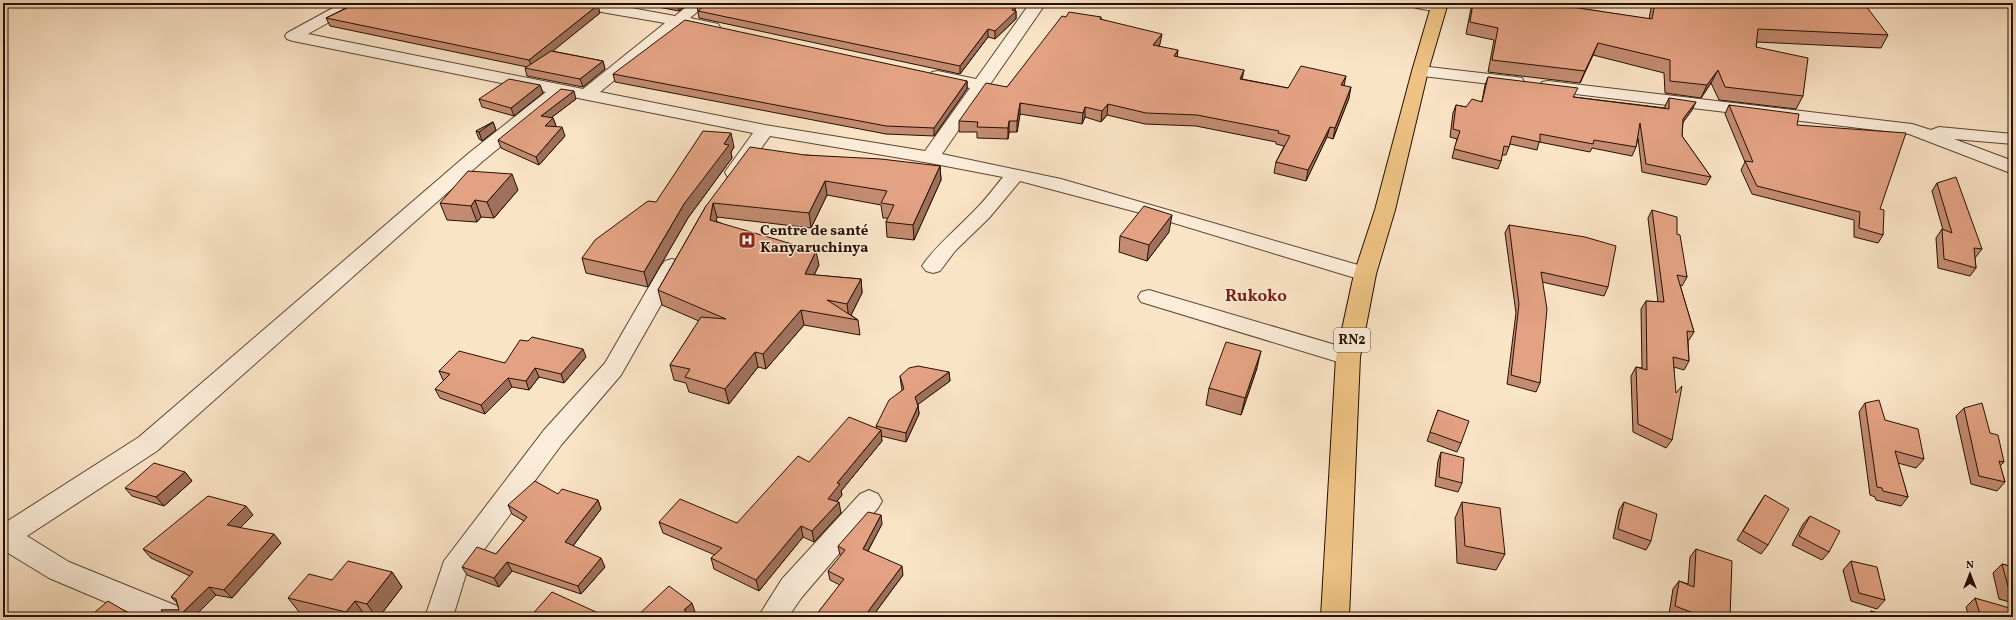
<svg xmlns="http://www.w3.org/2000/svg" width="2016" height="620" font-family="Vollkorn,serif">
  <rect width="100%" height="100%" fill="#fae4c6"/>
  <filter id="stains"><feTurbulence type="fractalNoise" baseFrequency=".005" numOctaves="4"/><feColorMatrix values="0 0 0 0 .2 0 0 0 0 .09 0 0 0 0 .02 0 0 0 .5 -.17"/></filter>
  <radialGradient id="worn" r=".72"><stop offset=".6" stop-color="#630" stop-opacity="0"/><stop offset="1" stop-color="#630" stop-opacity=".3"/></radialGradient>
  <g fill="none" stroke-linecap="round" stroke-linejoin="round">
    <!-- street casing -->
    <g stroke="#5c4533" stroke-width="2">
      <g id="street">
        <path d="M342,3H361L358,6L308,34L583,89L665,23L578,8L573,6L570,3H604L675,16L691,3H708L690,18L718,24L720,27L718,30L712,32L681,26L600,92L765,125L925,151L970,88L932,80L930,76L932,72L938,71L976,79L1030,3H1046L942,154L1061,179L1372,269L1376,274L1372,279L1365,281L1144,214L1020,181L989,218L955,251L940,271L933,273L926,271L922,266C937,244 957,229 975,210C985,200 994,188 1003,177L930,163L770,136L741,176L734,178L727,176L725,172L753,133L563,95L483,161L157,451L27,536L69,562L182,608L186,617H141L49,578L3,550V524L139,437L469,153L546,92L293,41L287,39L285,36L287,33Z"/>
        <path d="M1407,3H1445L1447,6L1444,9C1434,12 1420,9 1410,6Z"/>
        <polygon points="1420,66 1516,77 1522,78 1524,82 1522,86 1516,87 1414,75 1412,71 1414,67"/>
        <polygon points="1548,81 1912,124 1931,130 1939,127 2013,134 2013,144 1954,139 2013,161 2013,174 1909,134 1542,90 1540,86 1542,82"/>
        <polygon points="672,259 679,261 683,266 621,375 562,444 466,574 453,617 425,617 444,561 544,430 605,363 661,266 665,261"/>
        <polygon points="1149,290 1356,351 1360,357 1356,363 1348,365 1141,302 1138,297 1141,292"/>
        <polygon points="869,490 878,494 882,501 878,508 802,597 788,617 758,617 782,579 860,494"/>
      </g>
    </g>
    <!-- highway casing -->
    <g stroke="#271002" stroke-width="2">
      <polygon id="highway" points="1432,3 1448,3 1428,71 1395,210 1376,274 1360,357 1349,617 1321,617 1336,357 1354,274 1375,210 1412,71"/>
    </g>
    <!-- street -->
    <use href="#street" fill="#fcedda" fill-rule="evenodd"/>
    <!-- highway -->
    <use href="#highway" fill="#edc283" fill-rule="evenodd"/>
  </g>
  <!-- wall -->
  <g fill="#c38b71" stroke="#271002">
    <polygon points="646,3 689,3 679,11 647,5"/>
    <polygon points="1472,3 1545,3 1649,19 1652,3 1855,3 1888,35 1881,48 1757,42 1756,47 1803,96 1796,109 1719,100 1711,83 1701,98 1665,93 1664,73 1593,55 1580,83 1488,72 1494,40 1466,34"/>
    <polygon points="2011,3 2013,3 2013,15 2009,7"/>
    <polygon points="697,6 1015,6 1015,11 1016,11 1016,19 995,39 988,37 960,74 699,18"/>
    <polygon points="343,7 600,13 552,51 603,61 605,69 583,87 527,76 525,68 527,67 330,26 326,18 344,9"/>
    <polygon points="1066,17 1101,17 1101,19 1160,44 1159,46 1177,57 1242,79 1288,88 1344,86 1349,98 1333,139 1327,137 1306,181 1274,173 1276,162 1284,146 1276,144 1276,142 1196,126 1145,124 1107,115 1101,122 1085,117 1082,124 1020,114 1017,132 1009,132 1008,139 977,138 977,132 959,132 959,121 1007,87"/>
    <polygon points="613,74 967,81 967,89 934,136 886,134 615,82"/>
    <polygon points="1488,77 1574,97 1665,108 1665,106 1669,98 1692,110 1683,122 1682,136 1711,177 1706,185 1642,172 1638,138 1636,147 1632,156 1592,148 1590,152 1539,142 1537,150 1510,144 1506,155 1502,155 1501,161 1498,169 1452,158 1457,139 1450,137 1453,113 1456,105 1466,107 1482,101 1485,85"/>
    <polygon points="540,85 543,93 514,116 482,107 479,99"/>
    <polygon points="576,99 552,117 553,118 556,126 555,127 565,136 539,165 501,148 498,140"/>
    <polygon points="1729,105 1797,125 1880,209 1883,235 1878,243 1854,237 1854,220 1752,194 1741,170 1745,162 1725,114"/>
    <polygon points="493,122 496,130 482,141 479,139 476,131"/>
    <polygon points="734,147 731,152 732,158 688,218 648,287 586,273 582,258 656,202"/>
    <polygon points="805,155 940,166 941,180 914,240 887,237 886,222 888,218 883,218 881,205 827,195 811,228 717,217 716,221 819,265 814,275 861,279 862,293 851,315 858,320 860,335 804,325 766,369 758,367 729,404 689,392 686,383 674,380 670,365 699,321 662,305 658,290 706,206"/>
    <polygon points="1937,183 1982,249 1975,258 1976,268 1970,276 1938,268 1936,238 1942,229 1943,230 1932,191"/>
    <polygon points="518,190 494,218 481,217 477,222 447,220 440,203"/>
    <polygon points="1652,210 1677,234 1687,277 1682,286 1680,285 1694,332 1689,340 1688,340 1689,361 1684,370 1674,367 1672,440 1666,448 1633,432 1631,376 1636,367 1642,368 1641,309 1646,301 1658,302 1648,218"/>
    <polygon points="1509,225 1608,287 1604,296 1542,282 1540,383 1536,392 1507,384 1516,313 1505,233"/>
    <polygon points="1169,232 1147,261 1119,252 1120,236"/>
    <polygon points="586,357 564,383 539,377 529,390 512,387 485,414 440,398 435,389 444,380 443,380 439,371 505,363"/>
    <polygon points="1257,368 1241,415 1206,405 1209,388"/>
    <polygon points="949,372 950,381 918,404 919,414 906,442 881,436 882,441 841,491 842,495 837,501 841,513 814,542 803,537 759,591 714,569 711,558 715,555 663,533 659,522 737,523 809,462 877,428 876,426 902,390 901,384 900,376"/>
    <polygon points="1865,403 1885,420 1924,459 1916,468 1898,463 1908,497 1901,506 1876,500 1875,497 1870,495 1859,412"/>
    <polygon points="1964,408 1990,433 2004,462 2000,466 2005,482 1997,491 1971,484 1956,416"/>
    <polygon points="1438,410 1461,443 1457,452 1427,441"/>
    <polygon points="1441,452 1462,483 1458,492 1435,486 1438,461"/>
    <polygon points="185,472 192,481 164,506 132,496 125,488"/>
    <polygon points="558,494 598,500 601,509 573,546 605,567 581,594 512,571 499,587 467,575 462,567 496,554 524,521 512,514 508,505"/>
    <polygon points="1765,495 1768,545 1761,554 1737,540 1759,504"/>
    <polygon points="1462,502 1505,554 1496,570 1457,563 1455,518"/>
    <polygon points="1624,502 1651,541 1646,550 1613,538 1619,510"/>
    <polygon points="253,515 240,528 281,543 232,598 216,595 194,617 167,617 161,610 179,610 177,603 171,597 190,576 151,558 143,549"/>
    <polygon points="1810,516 1829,552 1822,560 1792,545 1803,524"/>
    <polygon points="882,524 868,551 903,575 872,617 816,617 816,615 840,585 830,580 828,571 841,556 840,555 838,546"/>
    <polygon points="1696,549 1730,617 1676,617 1669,614 1673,589 1679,581 1688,584 1690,557"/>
    <polygon points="1851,561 1885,600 1877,609 1851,601 1843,570"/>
    <polygon points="2002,564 2013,567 2013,603 1999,599 1993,573"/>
    <polygon points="392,572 402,587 379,617 370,617 365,616 364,617 317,617 300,613 288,598 332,580"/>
    <polygon points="1975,598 2013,617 1969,617 1966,607"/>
    <polygon points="1871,611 1892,617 1865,617"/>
  </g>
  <!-- shaded-wall -->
  <g fill="#9f715c" stroke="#271002">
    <polygon points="678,3 689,3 679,11"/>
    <polygon points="1014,4 1014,8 1015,6 1015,12 1016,11 1016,19 995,39 995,31"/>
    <polygon points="598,5 600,13 532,68 529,60"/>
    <polygon points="988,29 988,37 960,74 960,66"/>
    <polygon points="1162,34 1160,44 1152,55 1153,45"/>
    <polygon points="1598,43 1593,55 1580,83 1585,71"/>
    <polygon points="1178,50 1177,60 1174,56"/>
    <polygon points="603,61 605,69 583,87 580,79"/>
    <polygon points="1244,70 1242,80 1240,79"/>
    <polygon points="1718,70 1711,83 1701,98 1707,85"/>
    <polygon points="1346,76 1344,86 1341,85"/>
    <polygon points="967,81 967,89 934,136 934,128"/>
    <polygon points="540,85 543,93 514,116 511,108"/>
    <polygon points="1351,87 1349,98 1333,139 1335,128"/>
    <polygon points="574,91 576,99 543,124 541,116"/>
    <polygon points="1696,102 1692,110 1679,128 1683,119"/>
    <polygon points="1020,103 1020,114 1017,132 1017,121"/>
    <polygon points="1108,104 1107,115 1101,122 1102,111"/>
    <polygon points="1085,107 1085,117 1082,124 1083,113"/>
    <polygon points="553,118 556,126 548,134 545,126"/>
    <polygon points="1009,121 1009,132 1008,139 1008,128"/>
    <polygon points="493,122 496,130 482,141 479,132"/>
    <polygon points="562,127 565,136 539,165 536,157"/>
    <polygon points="1330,127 1327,137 1306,181 1308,170"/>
    <polygon points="731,133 734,147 731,152 732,158 688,218 648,287 644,272 684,204"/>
    <polygon points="940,166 941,180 914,240 913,225"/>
    <polygon points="512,174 518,190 494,218 487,202"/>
    <polygon points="825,181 827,195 811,228 809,213"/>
    <polygon points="475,200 481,217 477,222 471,206"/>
    <polygon points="713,203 717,217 713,234 710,220"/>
    <polygon points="1172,215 1169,232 1147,261 1149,245"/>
    <polygon points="816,251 819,265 807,289 805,274"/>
    <polygon points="861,279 862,293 849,319 847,304"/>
    <polygon points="801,310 804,325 766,369 763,354"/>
    <polygon points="583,349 586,357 564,383 561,374"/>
    <polygon points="1261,351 1257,368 1241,415 1245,398"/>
    <polygon points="755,352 758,367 729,404 725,389"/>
    <polygon points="535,368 539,377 529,390 526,381"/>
    <polygon points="949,372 950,381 916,406 915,397"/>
    <polygon points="508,378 512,387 485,414 481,405"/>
    <polygon points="918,406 919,414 906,442 906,433"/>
    <polygon points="881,430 882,441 841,491 842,495 830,510 828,499 837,483"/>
    <polygon points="185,472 192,481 164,506 156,497"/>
    <polygon points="598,500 601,509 569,551 565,542"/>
    <polygon points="839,502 841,513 814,542 812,531"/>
    <polygon points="246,506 253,515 234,534 227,525"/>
    <polygon points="881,515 882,524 864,558 863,549"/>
    <polygon points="801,526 803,537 759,591 756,580"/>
    <polygon points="274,534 281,543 232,598 224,590"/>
    <polygon points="601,558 605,567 581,594 578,586"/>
    <polygon points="507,562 512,571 499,587 494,578"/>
    <polygon points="902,566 903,575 872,617 864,617"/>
    <polygon points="392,572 402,587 379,617 376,617 367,604"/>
    <polygon points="209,587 216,595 194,617 178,617"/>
    <polygon points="355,601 365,616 364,617 350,617 346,612"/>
    <polygon points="692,603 696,615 694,617 687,617 684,610"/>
  </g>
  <!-- building -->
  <g fill="#e3a283" stroke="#271002">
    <polygon points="350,3 582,3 598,5 529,60 326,18 347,8 343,7"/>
    <polygon points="700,3 1008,3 1014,4 1013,6 1015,6 1012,10 1016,11 995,31 988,29 960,66 698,11 703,7 697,6"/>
    <polygon points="1473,3 1545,3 1652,19 1655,3 1855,3 1866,6 1888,35 1758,29 1756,47 1808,58 1803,96 1725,87 1718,70 1707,85 1670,81 1670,60 1598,43 1585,71 1492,60 1498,28 1470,22"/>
    <polygon points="1069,12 1101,17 1100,19 1162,34 1153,45 1178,50 1174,56 1244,70 1240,79 1288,88 1301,66 1346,76 1341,85 1351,87 1335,128 1330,127 1308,170 1276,162 1290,136 1278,133 1279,131 1197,115 1146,113 1108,104 1102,111 1085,107 1083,113 1020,103 1017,121 1009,121 1008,128 977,127 978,122 959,121 986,83 1007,87 1062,16 1066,17"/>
    <polygon points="685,20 967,81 934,128 886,126 613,74"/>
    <polygon points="551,51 603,61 580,79 525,68"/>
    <polygon points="1488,77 1578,88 1573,97 1669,109 1669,98 1696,102 1683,119 1682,136 1711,177 1646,164 1640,123 1636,147 1594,140 1593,144 1540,134 1540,142 1512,136 1509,147 1504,146 1501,161 1454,149 1460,131 1453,129 1456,105 1466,107 1472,99 1482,102"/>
    <polygon points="509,79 540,85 511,108 479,99"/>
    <polygon points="561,89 574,91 541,116 553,118 545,126 562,127 536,157 498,140"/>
    <polygon points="1729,105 1799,114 1797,125 1906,133 1880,209 1884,210 1883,235 1859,228 1860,212 1757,186 1745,161 1753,162"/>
    <polygon points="493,122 479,132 476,131"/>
    <polygon points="703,131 731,133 724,144 729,145 684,204 644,272 582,258 595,240 648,201 656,202"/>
    <polygon points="750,147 805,155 881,159 940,166 913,225 886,222 894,205 881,203 887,191 825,181 809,213 713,203 710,220 816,251 805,274 861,279 847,304 827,300 858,320 801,310 763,354 755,352 725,389 685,377 690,369 670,365 701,317 726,319 658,290 706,206"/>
    <polygon points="468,171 512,174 487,202 475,200 471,206 440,203"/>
    <polygon points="1956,177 1982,249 1974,248 1976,268 1944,259 1942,229 1952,233 1937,183"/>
    <polygon points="1144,206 1172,215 1149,245 1120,236"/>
    <polygon points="1652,210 1677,217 1677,234 1680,235 1687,277 1677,275 1694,332 1687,331 1689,361 1673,357 1676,393 1682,386 1672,440 1638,424 1636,367 1647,370 1646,301 1664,302"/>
    <polygon points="1509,225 1585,237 1616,246 1608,287 1541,272 1547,309 1540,383 1511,375 1519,304"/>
    <polygon points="532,337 583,349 561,374 535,368 526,381 508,378 481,405 435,389 450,374 439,371 459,351 505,363 520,340 528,341"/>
    <polygon points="1226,342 1261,351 1245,398 1209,388"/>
    <polygon points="918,366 949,372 915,397 918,406 906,433 876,426 889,400 904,389 900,376 909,368"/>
    <polygon points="1879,400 1885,420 1918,429 1924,459 1895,451 1908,497 1883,491 1882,488 1877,487 1865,403"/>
    <polygon points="1982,403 1990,433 1998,435 2004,462 1999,461 2005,482 1979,476 1964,408"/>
    <polygon points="1438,410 1469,421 1461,443 1430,432"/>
    <polygon points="849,417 881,430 837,483 840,484 828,499 839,502 812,531 801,526 756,580 711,558 722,548 659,522 680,499 737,523 798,456 809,462"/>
    <polygon points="1441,452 1464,458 1462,483 1439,477"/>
    <polygon points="154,463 185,472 156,497 125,488"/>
    <polygon points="535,481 558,494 562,489 598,500 565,542 601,558 578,586 507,562 494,578 462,567 477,547 496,554 527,517 508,505"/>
    <polygon points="1765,495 1789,509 1768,545 1743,531"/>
    <polygon points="208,496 246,506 227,525 274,534 224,590 209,587 178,617 168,617 161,610 179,610 176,599 171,597 193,572 143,549"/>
    <polygon points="1462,502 1500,508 1505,554 1465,546"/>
    <polygon points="1624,502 1657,514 1651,541 1618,529"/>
    <polygon points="868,512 881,515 863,549 902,566 864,617 819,617 816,615 844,579 828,571 845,550 838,546"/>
    <polygon points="1810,516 1840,531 1829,552 1799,536"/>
    <polygon points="1696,549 1732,561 1730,617 1704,617 1675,606 1679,581 1694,587"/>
    <polygon points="348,561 392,572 367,604 355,601 346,612 288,598 309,574 332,580"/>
    <polygon points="1851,561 1877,567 1885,600 1859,593"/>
    <polygon points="2002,564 2013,567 2013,591 2009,590"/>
    <polygon points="669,586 692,603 684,610 694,617 636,617"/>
    <polygon points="552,592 607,617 530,617"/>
    <polygon points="1975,598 2013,609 2013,617 1981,617"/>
    <polygon points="108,601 130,614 132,613 141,617 89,617"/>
    <polygon points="1871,611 1892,617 1872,617"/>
  </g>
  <!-- icons -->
  <defs>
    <g id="hospital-square" transform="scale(0.9)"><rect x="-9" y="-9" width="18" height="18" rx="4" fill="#8f2418" stroke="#fcedda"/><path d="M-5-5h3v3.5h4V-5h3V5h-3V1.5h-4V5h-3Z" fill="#fff"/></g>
  </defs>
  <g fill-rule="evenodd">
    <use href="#hospital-square" x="747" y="240"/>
  </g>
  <g text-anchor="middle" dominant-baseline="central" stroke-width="3" stroke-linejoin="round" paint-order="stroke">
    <!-- shield labels -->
    <rect fill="#fcedda" stroke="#675243" stroke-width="1" x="1334" y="328" width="36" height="24" rx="3"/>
    <g font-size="14" font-weight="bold" fill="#271002">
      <text x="1352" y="340">RN2</text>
    </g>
    <!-- poi labels -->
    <g font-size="15" font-weight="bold" fill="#271002" stroke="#fcedda" text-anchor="start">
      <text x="760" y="231">Centre de santé<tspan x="760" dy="17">Kanyaruchinya</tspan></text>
    </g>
    <!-- quarter labels -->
    <g font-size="17" font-weight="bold" fill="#7a1f14" stroke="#fcedda">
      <text x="1256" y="296">Rukoko</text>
    </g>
  </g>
  <!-- margin -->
  <rect width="2016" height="620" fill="none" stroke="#fae4c6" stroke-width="16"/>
  <rect x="4" y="4" width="2008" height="612" fill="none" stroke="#271002" stroke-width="2"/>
  <rect x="8" y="8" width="2000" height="604" fill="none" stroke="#271002"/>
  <!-- north arrow -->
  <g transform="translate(1970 574)" stroke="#fcedda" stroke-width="3" paint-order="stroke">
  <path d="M0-3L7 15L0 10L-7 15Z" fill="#271002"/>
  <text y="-6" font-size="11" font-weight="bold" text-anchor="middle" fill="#271002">N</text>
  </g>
  <rect width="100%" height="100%" filter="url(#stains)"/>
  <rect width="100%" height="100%" fill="url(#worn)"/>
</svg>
